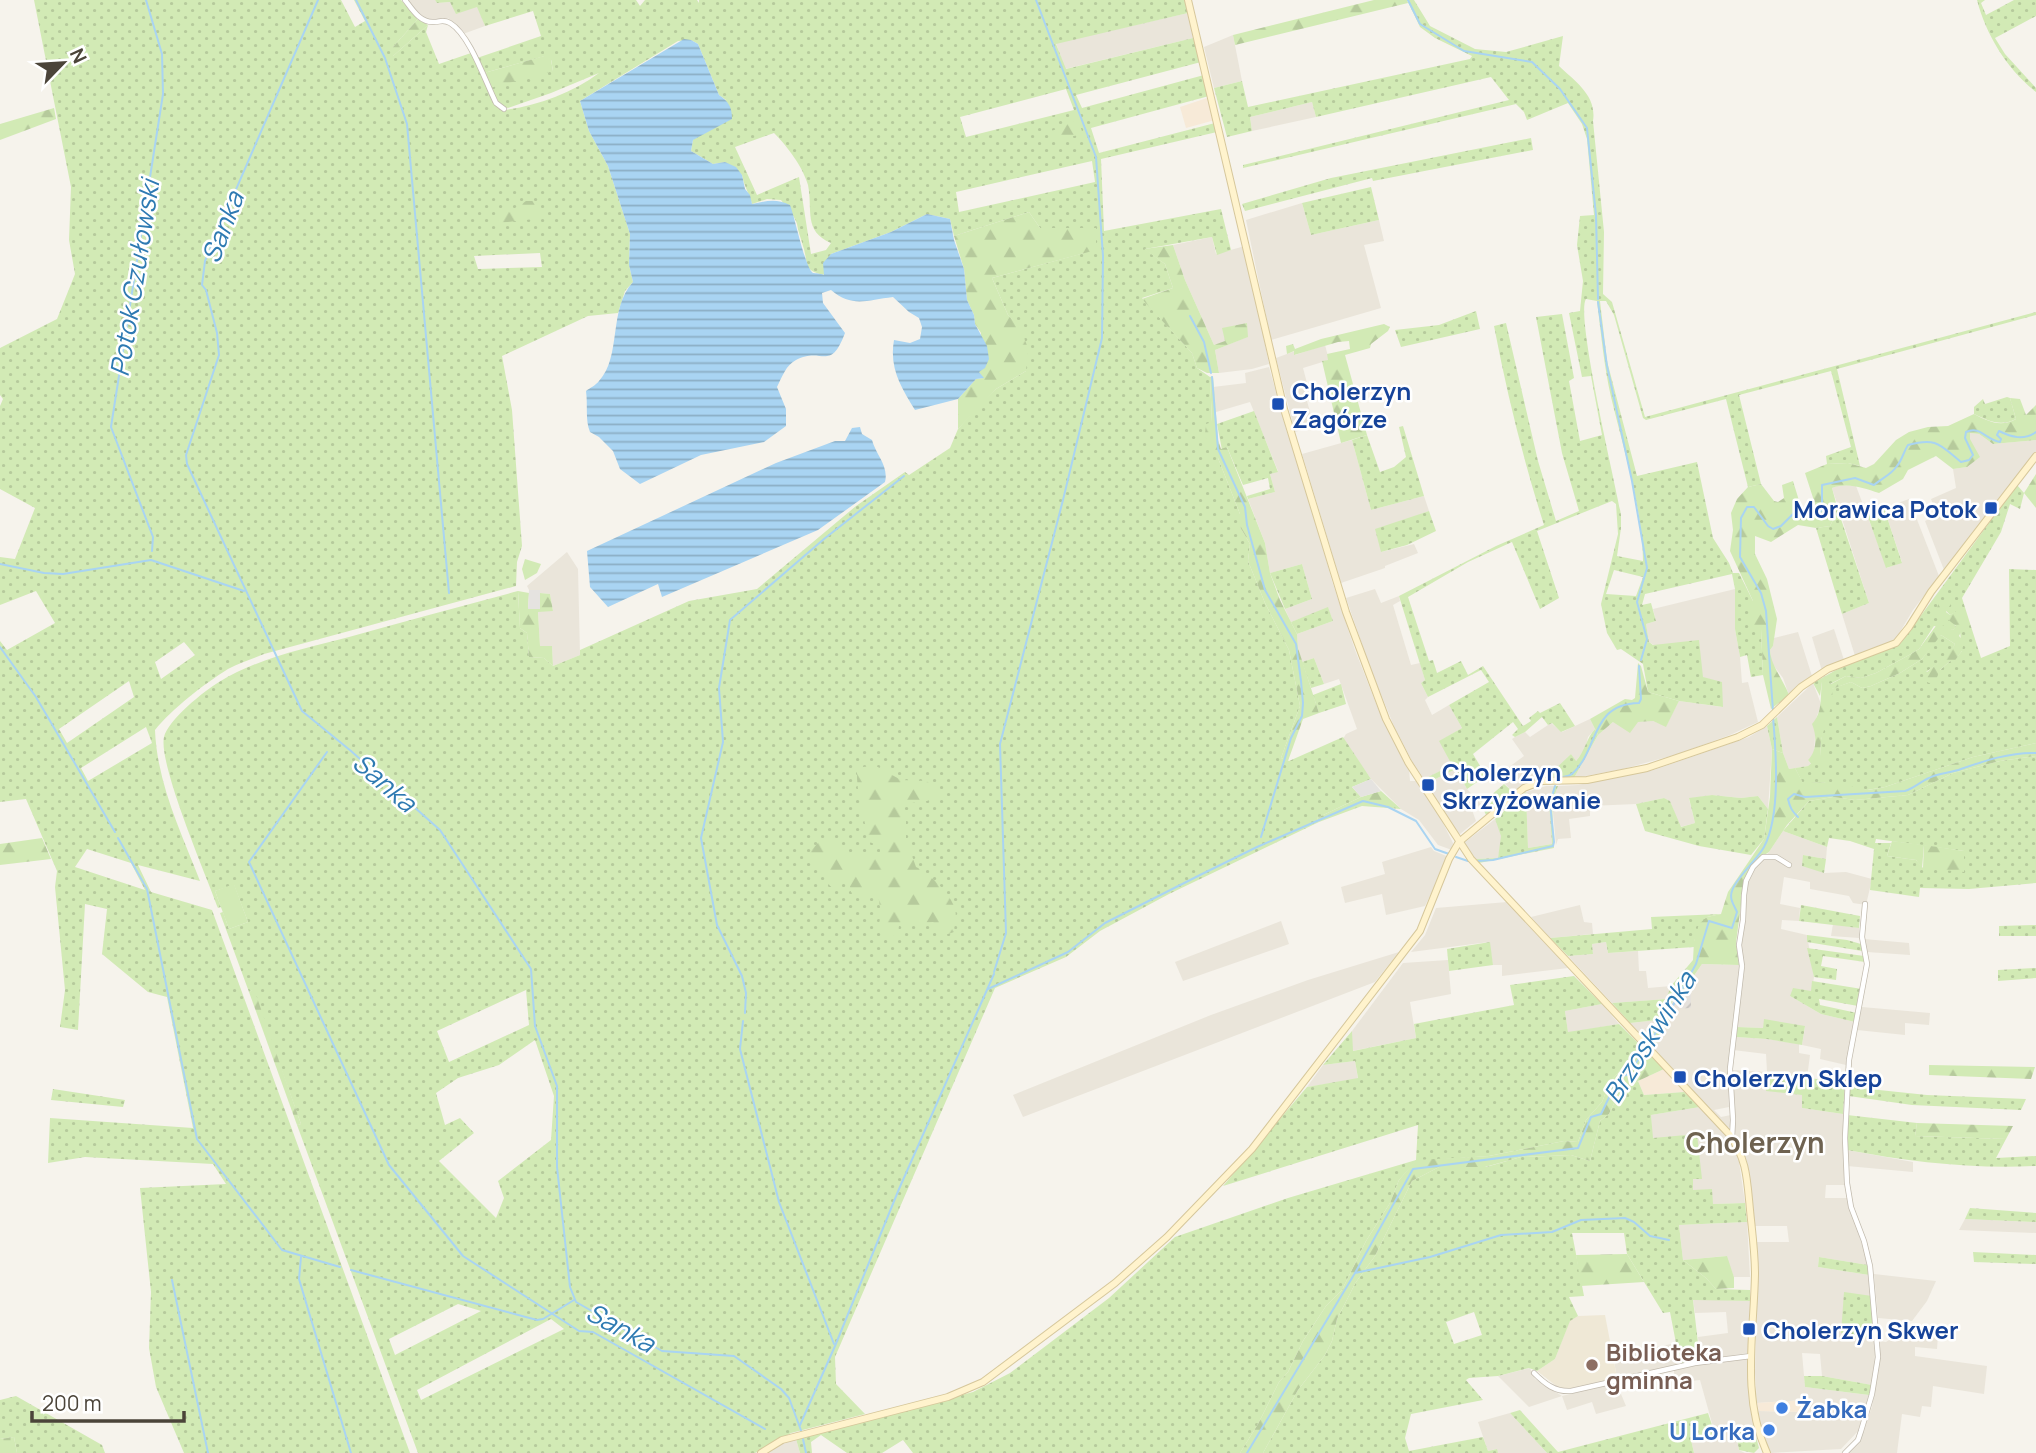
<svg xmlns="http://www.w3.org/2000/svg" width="2036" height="1453" font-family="Manrope,sans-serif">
  <defs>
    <pattern id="industrial-furrows" width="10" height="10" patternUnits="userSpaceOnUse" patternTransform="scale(1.75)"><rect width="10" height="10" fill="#e6e2dd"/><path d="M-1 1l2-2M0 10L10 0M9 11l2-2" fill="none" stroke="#c7c3be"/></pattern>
    <pattern id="grass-dots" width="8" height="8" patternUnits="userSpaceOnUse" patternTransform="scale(1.75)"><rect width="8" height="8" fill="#d2eab5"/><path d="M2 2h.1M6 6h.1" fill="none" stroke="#b6ca9c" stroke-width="1.8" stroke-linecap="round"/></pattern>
    <pattern id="forest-firs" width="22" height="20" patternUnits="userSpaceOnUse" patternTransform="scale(1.75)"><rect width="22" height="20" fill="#d2eab5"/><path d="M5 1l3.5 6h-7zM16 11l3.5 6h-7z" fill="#b6ca9c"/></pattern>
    <pattern id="cemetery-stones" width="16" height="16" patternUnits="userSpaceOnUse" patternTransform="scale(1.75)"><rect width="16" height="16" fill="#d2eab5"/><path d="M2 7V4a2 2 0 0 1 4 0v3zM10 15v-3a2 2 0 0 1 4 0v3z" fill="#b6ca9c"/></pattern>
    <pattern id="water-rules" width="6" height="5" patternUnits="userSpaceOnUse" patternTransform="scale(1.75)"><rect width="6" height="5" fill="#a9d4f2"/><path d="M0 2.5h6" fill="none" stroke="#8caec5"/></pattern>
  </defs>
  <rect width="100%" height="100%" fill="#f6f3ec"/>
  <!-- residential -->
  <g fill="#eae5da">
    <polygon points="408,0 435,0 437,3 450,2 478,7 485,26 463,34 448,18 433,22 427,19 418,13"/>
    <polygon points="1188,13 1193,38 1065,69 1056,43"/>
    <polygon points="1233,35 1242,81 1214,88 1204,47"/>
    <polygon points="1312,102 1316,117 1252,131 1250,117"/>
    <polygon points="1302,203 1311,235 1379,220 1384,241 1364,245 1381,308 1271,340 1246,220"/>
    <polygon points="1212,237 1216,254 1245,246 1269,364 1252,369 1219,373 1215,350 1247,337 1214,345 1185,280 1173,245"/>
    <polygon points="1325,345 1329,360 1303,368 1307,383 1307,401 1314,426 1295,432 1276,358 1295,351 1295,355"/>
    <polygon points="1269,367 1287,432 1306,486 1332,581 1355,650 1377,706 1409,769 1410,781 1417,781 1439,815 1453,843 1452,850 1438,845 1419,820 1401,809 1371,779 1343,739 1346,734 1357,729 1339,679 1324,684 1314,658 1302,662 1298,648 1297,634 1333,621 1328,608 1291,622 1285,609 1312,599 1302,564 1270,573 1265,543 1248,499 1275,492 1270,474 1278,471 1250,402 1216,412 1213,387 1246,383 1245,373"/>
    <polygon points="1970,433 1979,434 1993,444 2036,440 2036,451 1944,570 1925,521 1937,515 1931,499 1956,488 1953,469 1967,467"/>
    <polygon points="1352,440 1371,510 1424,496 1429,511 1408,519 1381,552 1414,544 1418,553 1385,566 1385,568 1341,583 1302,454"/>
    <polygon points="1840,485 1856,486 1887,568 1902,562 1884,508 1909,499 1939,576 1913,610 1894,642 1855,656 1842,614 1869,603 1832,488"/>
    <polygon points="567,552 578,569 580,655 553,666 552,646 540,647 538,611 553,611 550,594 540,593 539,590 529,590 527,586"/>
    <polygon points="1375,589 1381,603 1399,596 1400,601 1393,605 1411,665 1420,663 1425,680 1421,683 1428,697 1425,700 1432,715 1449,705 1462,728 1440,741 1453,765 1424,779 1412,761 1394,726 1371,670 1346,598"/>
    <polygon points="1735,589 1735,629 1740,657 1742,683 1748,682 1758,722 1730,735 1678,754 1623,769 1574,778 1598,735 1613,722 1653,721 1666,726 1679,701 1722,707 1703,677 1649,642 1646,624 1656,621 1653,609"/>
    <polygon points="1834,629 1844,660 1822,671 1812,637"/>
    <polygon points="1798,632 1812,676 1789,695 1783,678 1771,662 1770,650 1773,646 1774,638"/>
    <polygon points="1813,683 1821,704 1816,719 1814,754 1808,760 1811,764 1808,766 1789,769 1783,753 1777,717"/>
    <polygon points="1590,719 1595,729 1588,737 1585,750 1575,762 1571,754 1549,778 1526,783 1513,792 1497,776 1524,756 1512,739 1515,737 1525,732 1530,737 1551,723 1562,732"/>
    <polygon points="1767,726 1772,749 1768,809 1758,796 1741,798 1712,795 1689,799 1695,823 1680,827 1670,801 1664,798 1636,804 1590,806 1590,816 1569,819 1571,838 1558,839 1556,845 1552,802 1558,786 1578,785 1654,770 1749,737"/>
    <polygon points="1456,769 1467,789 1481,804 1472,810 1476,821 1460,834 1454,830 1427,783"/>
    <polygon points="1546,786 1554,786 1549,802 1552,844 1528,848 1526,792"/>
    <polygon points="1495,819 1502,836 1498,858 1476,859 1464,843"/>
    <polygon points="1783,831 1827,847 1826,859 1803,855 1824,873 1846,872 1872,879 1866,905 1853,903 1849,896 1810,889 1810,882 1784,877 1780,904 1800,908 1799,921 1782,920 1781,929 1807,935 1814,977 1812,991 1790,996 1821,1014 1855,1022 1846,1065 1820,1059 1821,1049 1802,1045 1805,1027 1765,1020 1763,1028 1737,1027 1743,980 1742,943 1748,884 1754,868 1769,852"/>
    <polygon points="1431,847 1434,851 1449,857 1425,906 1386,915 1382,894 1345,903 1341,887 1385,874 1382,862"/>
    <polygon points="1507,902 1568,968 1502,976 1502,965 1493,965 1489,942 1411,952 1425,935 1436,908"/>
    <polygon points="1580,905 1584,922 1592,923 1593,934 1550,938 1531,917"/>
    <polygon points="1281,921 1289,944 1183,981 1175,962"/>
    <polygon points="1833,924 1859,928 1859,938 1831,936"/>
    <polygon points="1864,939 1909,943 1910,955 1867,952"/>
    <polygon points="1606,942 1608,953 1638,951 1639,971 1646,971 1648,988 1671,986 1667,999 1612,1003 1568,956 1593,954 1592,944"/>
    <polygon points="1399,952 1375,982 1023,1117 1013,1095 1211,1015 1308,980"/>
    <polygon points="1448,960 1451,994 1410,1002 1416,1038 1352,1051 1352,1031 1403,963"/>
    <polygon points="1702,964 1739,965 1738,990 1728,1067 1729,1107 1714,1110 1721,1117 1731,1115 1731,1126 1728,1128 1654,1049 1668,1021 1671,1009 1691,1007 1690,988 1684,990"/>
    <polygon points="1602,1004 1619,1024 1568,1033 1565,1011"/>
    <polygon points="1862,1007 1930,1013 1929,1025 1905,1023 1905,1035 1857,1030"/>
    <polygon points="1658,1020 1646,1040 1630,1023"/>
    <polygon points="1736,1037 1767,1039 1799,1044 1799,1053 1810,1055 1807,1078 1768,1072 1803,1095 1802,1108 1843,1114 1845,1185 1826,1185 1825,1198 1848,1198 1868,1265 1819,1257 1818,1267 1869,1275 1872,1296 1841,1332 1874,1339 1875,1355 1872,1385 1822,1376 1820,1354 1802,1353 1805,1387 1869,1395 1861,1428 1841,1449 1770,1453 1760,1423 1759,1411 1804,1412 1806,1400 1757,1403 1755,1372 1757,1298 1756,1242 1789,1242 1787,1226 1753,1226 1747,1162 1734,1131 1733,1070 1767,1072 1766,1054 1733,1050"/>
    <polygon points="1355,1061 1358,1079 1307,1087 1323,1065"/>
    <polygon points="1700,1107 1729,1139 1738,1155 1745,1203 1713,1204 1693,1190 1693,1179 1702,1179 1652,1138 1651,1115"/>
    <polygon points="1847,1150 1913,1162 1913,1172 1847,1166"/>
    <polygon points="1965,1219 2036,1222 2036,1233 1959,1230"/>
    <polygon points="1747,1222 1750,1277 1734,1277 1726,1256 1683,1260 1679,1225"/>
    <polygon points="1874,1274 1936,1281 1927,1301 1912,1321 1878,1318"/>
    <polygon points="1693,1299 1750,1301 1748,1353 1700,1360 1698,1337 1728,1333 1726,1312 1695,1313"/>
    <polygon points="1903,1331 1938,1336 1937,1349 1915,1347 1915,1356 1987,1366 1984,1394 1933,1386 1931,1407 1922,1406 1920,1417 1902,1414 1897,1453 1848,1453 1860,1439 1872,1407 1880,1358 1880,1341 1886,1342"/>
    <polygon points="1676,1343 1680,1364 1617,1378 1613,1356"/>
    <polygon points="1748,1358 1753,1425 1735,1429 1739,1450 1745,1453 1694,1453 1691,1440 1715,1434 1700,1380 1674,1383 1674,1369 1724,1359"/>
    <polygon points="1530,1368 1535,1379 1562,1396 1616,1382 1626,1406 1596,1414 1592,1402 1567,1410 1562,1396 1529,1407 1498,1376"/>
    <polygon points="1510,1413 1547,1453 1498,1453 1496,1449 1488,1451 1478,1422"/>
    <polygon points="796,1439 800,1453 766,1453 786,1441"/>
  </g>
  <!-- commercial -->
  <g fill="#f7ead8">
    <polygon points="1210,97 1215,120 1186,128 1180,107"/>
    <polygon points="1664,1069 1684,1092 1644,1095 1638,1081"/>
    <polygon points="1806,1400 1804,1412 1759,1411 1757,1403"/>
  </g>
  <!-- industrial -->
  <polygon fill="url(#industrial-furrows)" points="1691,988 1691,1008 1671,1009 1673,998 1678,992"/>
  <!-- education -->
  <polygon fill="#efe8d6" points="1605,1315 1617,1378 1569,1390 1559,1388 1537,1371 1555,1359 1570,1320 1578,1316"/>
  <!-- grass -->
  <g fill="url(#grass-dots)" fill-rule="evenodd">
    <path d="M34,0H341L355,27L365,21L354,0H401L418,19L393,47V56L428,25L426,32L439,64L471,53L474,59L541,36L533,11L485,26L477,7L456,14L450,2L437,3L435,0H636L640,6L645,0H697L699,3V0H1185L1188,13L1056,44L1066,69L1193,38L1201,62L1076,95L1082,108L1204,75L1209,96L1091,128L1099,153L1215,123L1217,132L1101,159L1104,231L1221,209L1231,250L1217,255L1212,237L1145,249L1165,264L1173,288L1142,298L1192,353L1197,368L1210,377L1212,422L1218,458L1240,514V527L1250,544L1248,561L1265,603L1289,650L1300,706L1281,758L1289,761L1343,737L1371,779L1352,787L1361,797L1317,818L1319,822L1169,894L1100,931L1066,957L995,988L835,1357L836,1384L865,1414L791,1433L755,1453H418L297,1125L301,1124L253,990L249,992L220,913L223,912L229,929L248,922L234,885L215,891L221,907L218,908C207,877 158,764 164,737C168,720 204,691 219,682C258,658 306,648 349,637C406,621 462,606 518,591L520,628L527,633L529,657L544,658L553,666L580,655V650L689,601L757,589L856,506L905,472L909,475L950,448L958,429L980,404L996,389L1026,371L1019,326L1008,315L992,278L1084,253L1096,229L1040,228L1029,212L954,236L950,219L927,214L891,232L831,254L825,275C802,271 809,264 803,246C801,238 798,232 797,224C795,216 786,207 781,200L767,199L752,204C749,193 744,186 742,175L725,162L713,164L691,151L693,140L726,100L719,95L698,44L691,40L678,41L580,101L589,131L608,166L630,234L629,265L633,282L625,291L618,313L588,316L502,356L512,410L522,546L517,562L516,586L264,654C252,659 239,663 228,669C204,684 172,709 155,730C157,783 181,832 200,881L138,865L151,892L212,910L410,1453H184L156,1387L149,1348L151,1292L140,1188L226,1184L213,1164L85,1157L48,1163L50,1118L193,1128L167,997L148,992L102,954L107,909L85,904L78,1030L60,1027L65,990L55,887L57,871L26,799L0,802V641L7,650L55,623L36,591L0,605V557L15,559L35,508L0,489V406L3,399L0,395V348L57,319L75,274L69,240L71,187ZM545,56L551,59L553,71L484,73ZM599,73C572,93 537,106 504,110V107L508,108L551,93ZM1066,89L1074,110L966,137L960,117ZM774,133C787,146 803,167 808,185C813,210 803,231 831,243L826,250L811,254L799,177L757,195L735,147ZM1092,161L1095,182L959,212L956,192ZM540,253L542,267L478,269L474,256ZM184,642L195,655L161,679L155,662ZM129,681L134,697L67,743L59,729ZM146,727L152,743L88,781L81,768ZM87,849L131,863L145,890L75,867ZM526,990L529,1025L449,1062L437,1031ZM535,1040L554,1096L551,1140L498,1181L504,1198L496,1218L439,1161L474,1133L460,1118L445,1125L436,1093L458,1078L499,1065ZM458,1304L481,1311L395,1355L389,1339ZM551,1319L564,1329L421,1400L417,1390Z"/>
    <path d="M1407,0H1414L1430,26L1475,49L1506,52L1563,36L1559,66C1576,82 1597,96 1593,121L1604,232L1603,294L1612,302L1645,417L2036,312V315L1837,369L1860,466L1848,463L1827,464L1826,456L1851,447L1831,371L1739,395L1761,484L1748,487L1726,399L1646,420L1643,418L1614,315L1606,301H1600L1607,361L1637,476L1697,462L1713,538L1729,563L1733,573H1739L1753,601L1761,629L1763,675L1751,677L1747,655L1740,657L1735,629V589L1732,574L1645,594L1642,605L1651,603L1656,621L1646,624L1649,642L1653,645L1699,640L1703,677L1722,682L1723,707L1679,701L1648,692L1643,664L1621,649L1617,650L1607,633L1601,604L1618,534L1616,504L1612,501L1537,531L1559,598L1540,609L1512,542L1468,562L1408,597L1429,661L1433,660L1437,673L1461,661L1468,675L1483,666L1523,726L1531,721L1529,718L1538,711L1540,713L1560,703L1575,726L1561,732L1552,723L1548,725L1542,717L1525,732L1515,737L1512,735L1518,729L1513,722L1473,754L1486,776L1467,789L1456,769L1427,783L1424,779L1452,765L1439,741L1462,728L1449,705L1489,682L1481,670L1428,697L1421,683L1425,680L1399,596L1496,546L1544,525C1523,459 1507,394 1494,326L1506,323L1538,461L1556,521L1579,511L1562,453L1536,317L1562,314L1574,378L1569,381L1580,441L1602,435L1591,376L1582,377L1569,313L1580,311L1583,281L1577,245L1580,216L1594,215L1587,139L1582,124L1568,103L1527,120L1524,112L1516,104L1243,168V165L1509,100L1491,77L1316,117L1312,102L1250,117L1252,131L1227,137L1214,88L1242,81L1248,107L1470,59L1472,56L1435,38L1420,27ZM1586,299L1597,301C1601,333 1604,366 1611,397C1623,447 1643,511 1643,561L1617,556L1621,528V515C1616,485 1575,315 1586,299ZM1614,570L1643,577L1636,596L1606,594Z"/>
    <path d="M1977,0H1985L1981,3L1986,15L2014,0H2036V16L1995,38L2005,54L2036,88V92C2007,69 1986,35 1977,0Z"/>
    <polygon points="1531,138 1533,150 1373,181 1372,178 1245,211 1242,204 1331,178"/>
    <polygon points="1371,187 1379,220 1311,235 1302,203"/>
    <polygon points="1476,311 1480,329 1401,347 1395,330 1439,325"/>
    <path d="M2007,397L2010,398L2016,419C2000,427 1989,421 1974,414V407L1983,399L1985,404Z"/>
    <polygon points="1254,411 1278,472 1270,474 1275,492 1248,499 1247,496 1270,489 1268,478 1243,485 1227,447 1222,450 1217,424"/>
    <polygon points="1403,426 1424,496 1371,510 1352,440 1367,435 1380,472 1394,467 1406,457 1399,427"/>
    <polygon points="2017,485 2024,493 2020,509 2010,504 2001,532 1962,598 1981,658 2010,646 2009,569 2036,570 2036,743 1973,757 1885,787 1867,790 1820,782 1803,784 1795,768 1808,766 1820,756 1821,740 1831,689 1851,682 1862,688 1871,686 1900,673 1922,659 1938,637 1941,635 1955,644 1950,655 1926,672 1940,670 1950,661 1953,662 1962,651 1958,611 1950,615 1939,603 1956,627 1953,630 1934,626 1919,649 1911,654 1876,673 1861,678 1846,676 1830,684 1822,682 1820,696 1813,683 1836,670 1900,644"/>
    <polygon points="1884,508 1902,563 1886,568 1867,514"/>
    <polygon points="1838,510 1869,603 1842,614 1816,528 1830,526"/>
    <polygon points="1429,511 1436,531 1407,545 1381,552 1375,529"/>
    <polygon points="1302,564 1312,599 1285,609 1270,573"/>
    <polygon points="1328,607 1333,621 1297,634 1291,622"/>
    <polygon points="1314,658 1324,684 1311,688 1302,662"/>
    <polygon points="1341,684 1346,704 1319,713 1313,695"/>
    <polygon points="1777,717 1783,753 1772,749 1767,726"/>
    <path d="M1595,729L1598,735L1574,778H1549L1550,774L1571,754L1576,761C1585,751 1586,739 1595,729Z"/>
    <path d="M2036,756V883L1969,889L1920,888L1919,897L1870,890L1874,849L1850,841L1829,838L1827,847L1783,831L1809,801L1833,797L1855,800L1908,795L1953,773L2000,761ZM1876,839L1964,851L1923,868L1916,860L1887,856L1891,843H1875Z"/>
    <polygon points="1504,784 1513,792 1486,815 1481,804"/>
    <polygon points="1554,786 1558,786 1552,802 1554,848 1479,863 1476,859 1498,858 1501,836 1495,819 1526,792 1528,848 1552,844 1549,802"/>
    <polygon points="1712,795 1741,798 1758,796 1768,809 1764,839 1751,855 1699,846 1645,831 1636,804 1664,798 1670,801 1681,827 1695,823 1689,798"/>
    <polygon points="1803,855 1826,859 1824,873 1802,866"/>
    <polygon points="1801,905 1860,916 1859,928 1799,921"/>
    <polygon points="1721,914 1707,917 1694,941 1694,947 1608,953 1606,942 1592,944 1593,954 1568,956 1550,938 1652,929 1651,917"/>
    <polygon points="2036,925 2036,936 1999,936 1999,926"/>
    <polygon points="1807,935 1847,940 1861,944 1862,951 1807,942"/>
    <polygon points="1490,942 1493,965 1449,971 1447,949"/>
    <polygon points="1807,948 1864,956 1865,962 1823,956 1821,966 1837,969 1836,980 1814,977"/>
    <polygon points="2036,968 2036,978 1998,981 1998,970"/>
    <polygon points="1574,976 1602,1004 1565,1011 1568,1032 1619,1024 1641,1046 1610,1082 1602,1102 1586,1120 1578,1142 1564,1141 1489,1156 1416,1161 1399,1180 1390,1203 1366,1241 1342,1290 1326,1306 1303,1341 1288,1372 1279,1382 1258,1424 1240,1453 913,1453 903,1440 882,1453 847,1453 821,1435 811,1442 812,1453 800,1453 796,1439 973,1392 1010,1373 1109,1298 1175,1237 1288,1198 1416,1160 1418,1125 1223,1186 1307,1087 1358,1078 1355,1061 1323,1065 1352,1031 1353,1051 1416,1038 1414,1024 1514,1005 1510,985"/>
    <polygon points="1812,981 1862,989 1858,1006 1819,999 1820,1005 1857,1013 1855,1022 1821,1014 1790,996 1793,988 1811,991"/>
    <polygon points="1667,999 1658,1020 1630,1023 1612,1003"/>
    <polygon points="1764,1019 1805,1026 1802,1045 1767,1039 1736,1037 1737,1027 1763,1028"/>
    <polygon points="1767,1072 1845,1083 1843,1114 1802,1108 1802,1095 1766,1091"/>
    <path d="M1638,1081L1644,1095L1684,1092L1700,1107L1651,1115L1653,1138L1697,1134L1702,1179H1693V1190L1712,1189L1713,1204L1745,1203L1747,1222L1679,1225L1683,1260L1706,1278L1716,1289L1750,1290V1301L1693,1300L1700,1360L1680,1364L1670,1312L1663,1313L1627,1254L1624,1233H1572L1584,1296L1569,1297L1578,1316L1570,1321L1555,1359L1537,1371L1529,1368L1498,1376L1469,1378L1466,1380L1483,1400L1411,1414L1405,1438L1409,1451L1483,1437L1488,1451L1497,1449L1498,1453H1263L1298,1390L1325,1355L1332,1341L1337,1319L1356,1282L1375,1256L1412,1181L1439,1167H1486L1521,1157L1571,1155L1590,1161L1600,1121L1609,1114L1618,1095ZM1474,1312L1482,1335L1454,1344L1446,1322Z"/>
    <polygon points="1850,1087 1927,1095 2026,1099 2021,1110 1912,1105 1849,1096"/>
    <polygon points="53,1089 125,1100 123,1107 51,1100"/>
    <path d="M1847,1115L1917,1123L1915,1136L2006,1139L1996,1158L2036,1156V1166C1972,1169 1911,1162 1847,1150Z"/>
    <polygon points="1970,1208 2036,1213 2036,1222 1965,1219"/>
    <polygon points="1973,1252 2036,1255 2036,1264 1974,1262"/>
    <polygon points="1819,1257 1868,1265 1869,1275 1818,1267"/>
    <polygon points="1844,1292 1872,1296 1874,1339 1841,1333"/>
    <polygon points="1804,1376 1822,1376 1872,1385 1869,1395 1805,1387"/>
    <polygon points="16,1396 95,1441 102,1445 105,1453 17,1453 14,1437 0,1439 0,1400"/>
    <polygon points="1520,1410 1558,1452 1708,1413 1715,1434 1691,1440 1694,1453 1547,1453 1510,1413"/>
    <polygon points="1753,1425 1759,1448 1754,1453 1739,1450 1735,1428"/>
  </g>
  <!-- forest -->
  <g fill="url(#forest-firs)">
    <polygon points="1374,0 1407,0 1408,3 1235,45 1233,35"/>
    <polygon points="418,19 428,25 392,57 393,47"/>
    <polygon points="554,49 556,58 551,60 553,71 490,88 484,73 544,56 544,51"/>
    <polygon points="54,108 56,119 0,140 0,124"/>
    <polygon points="1078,120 1083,134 1051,141 1048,132 1057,129 1057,125"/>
    <polygon points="526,201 539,201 542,218 499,223 498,215 512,210"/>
    <polygon points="1029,212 1040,228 1096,228 1096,250 992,278 1008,315 1019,325 1028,348 1026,371 996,389 958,429 958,399 976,379 983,378 979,372 981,333 975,324 974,315 967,300 964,269 954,236"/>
    <polygon points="1173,245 1185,280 1214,345 1225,341 1222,328 1247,323 1248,337 1215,350 1219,373 1207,373 1197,368 1192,353 1142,299 1173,288 1165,264 1144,249"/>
    <polygon points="1384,324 1390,327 1388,331 1371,344 1370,348 1345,355 1367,435 1341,443 1322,361 1328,360 1327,354 1350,349 1349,341 1338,342 1294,355 1294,351 1287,354 1286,346 1293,344 1295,349 1321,339"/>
    <polygon points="1213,376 1218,440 1221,449 1227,447 1265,543 1270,573 1280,600 1297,634 1298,648 1319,713 1303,719 1288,761 1281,758 1300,706 1289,650 1265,603 1248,561 1250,544 1240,527 1240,514 1218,458 1210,455 1205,434 1206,424 1212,422 1210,377"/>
    <path d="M2010,398L2020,399L2026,415L2036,405V440L1993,444L1979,434L1970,433V439L1980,457L1967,467L1953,469L1936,456L1908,470L1903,479L1879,493C1863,488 1848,482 1832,488L1838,510L1830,526L1816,528L1798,525L1771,542L1755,536V554L1767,579L1777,619L1773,646L1770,650C1771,666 1783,679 1789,695L1771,709L1763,675L1761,629L1750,626L1749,608L1753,601L1730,551L1733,530L1731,513L1737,499L1748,487L1761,484L1774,501L1778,502L1784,498L1782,485L1793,481L1801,507L1805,511L1816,507L1805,473L1827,464L1848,463L1866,468L1874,464L1896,440L1909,432L1928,427L1948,426L1974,414C1988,421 2000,428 2016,419Z"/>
    <polygon points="2036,474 2036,508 2024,493"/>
    <polygon points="525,559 541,564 537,573 525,580 522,569"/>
    <polygon points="518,591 529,593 528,608 540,608 540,593 550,594 553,611 538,612 540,646 552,646 553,666 544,658 529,657 527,633 520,628"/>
    <path d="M1947,599L1952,602L1946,612L1950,615L1958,610L1968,618L1959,636L1964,641L1962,651L1953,663L1950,661L1940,670L1935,682L1929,683L1922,679C1931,664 1946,662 1955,644L1941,635L1922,659L1900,673L1871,686L1862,688L1851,682L1832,689L1833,700L1821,740L1820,756L1828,757L1829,760L1822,763L1816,762L1812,765L1808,760C1817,751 1817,736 1812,724C1823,712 1820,697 1822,681L1831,684L1846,676L1861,678L1876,673L1911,654L1919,649L1938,623L1953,630L1956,626L1936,610L1939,603Z"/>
    <polygon points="1638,663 1641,666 1648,692 1679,701 1666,727 1653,721 1638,722 1630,733 1613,722 1598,735 1590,719 1625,699 1632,700 1635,698"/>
    <polygon points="2036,743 2036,756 2000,761 1953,773 1908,795 1855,800 1833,797 1809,801 1787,825 1769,852 1755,861 1744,881 1736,943 1739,965 1702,964 1684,990 1678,992 1673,998 1668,1021 1654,1049 1646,1040 1656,1026 1671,986 1693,960 1694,941 1699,924 1707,917 1721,914 1728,892 1764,839 1770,797 1772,749 1783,753 1789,769 1795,768 1803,783 1820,782 1847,785 1868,790 1885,787 1973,757"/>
    <path d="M876,766L901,780L926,781L943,792L927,801L904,804L902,807L906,816V839L916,867C929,873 951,894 955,909C957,916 954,925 954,932L945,935L933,922C922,924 910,920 899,925L898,934C889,939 885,937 878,930L881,913L878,895L872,892L863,897H856L851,892L849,881L837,886H830L818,866L810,859V852C816,845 823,836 833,836C840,846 847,853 859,856L864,852L874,856L880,854V847L868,841C865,817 856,795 857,770L862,767Z"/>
    <polygon points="1381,791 1401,809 1362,806 1319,822 1317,818 1361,797"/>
    <polygon points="42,838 51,859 0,865 0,844"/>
    <polygon points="1924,845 1964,851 1964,872 1923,868"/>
    <polygon points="254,989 301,1124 297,1125 249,992"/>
    <polygon points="1641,1046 1664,1069 1638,1081 1618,1095 1609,1114 1600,1121 1590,1161 1571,1155 1521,1157 1485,1167 1439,1167 1412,1181 1375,1256 1356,1282 1337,1319 1332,1341 1325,1355 1298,1390 1263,1453 1240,1453 1258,1424 1279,1382 1288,1372 1303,1341 1326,1306 1342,1290 1366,1241 1390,1203 1399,1180 1416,1160 1489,1156 1564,1141 1578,1142 1586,1120 1602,1102 1610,1082"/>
    <polygon points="1929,1065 1930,1065 2035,1067 2031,1079 1929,1075"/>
    <polygon points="1917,1123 2013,1126 2006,1139 1915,1136"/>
    <polygon points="1627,1254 1644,1282 1581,1286 1576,1255"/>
    <polygon points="1727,1256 1734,1277 1734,1288 1716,1289 1706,1278 1683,1260"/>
  </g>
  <!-- cemetery -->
  <polygon fill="url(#cemetery-stones)" points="14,1437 17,1453 0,1453 0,1439"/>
  <!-- garden -->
  <g fill="#d2eab5">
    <polygon points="1892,841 1924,845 1922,868 1916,860 1887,856"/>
    <polygon points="234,884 248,922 229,929 215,891"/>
  </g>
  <!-- parking -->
  <g fill="#e5e3e0">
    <polygon points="529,590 540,590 540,609 528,609"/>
    <polygon points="1371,779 1381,791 1361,797 1352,787"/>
  </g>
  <!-- water -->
  <g fill="url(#water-rules)">
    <path d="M684,39L691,40L698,44L719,95C729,102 732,107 732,119L693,140L691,151L713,164L725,162L736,167L742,175L745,189L750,195L752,204C766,201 776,198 790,205C795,217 805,268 813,273C814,273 824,274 824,275L823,263L831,254L891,232L927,214L950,219L954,240L964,269L967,300L974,315L975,324L987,346L989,359L985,368L979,372L984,378L976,379L958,399L915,410C901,387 889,368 894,340L910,343L920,339L922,327L919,318L909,312L893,297C867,300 852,308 831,290L822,293L823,303L845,333C830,373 822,346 796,360C786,365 782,377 777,387L786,409V426L764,442L701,455L640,484L620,469L613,451L599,437L590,432C585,420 588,405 586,391C590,388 596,385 599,381C622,356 608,309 633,282L629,265L630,234L608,166L589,131L580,101Z"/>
    <path d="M860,427L862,434L872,440C876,455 889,466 885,482L818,530L662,597L658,584L608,607L590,587L587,551L776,463L835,441H845L852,428Z"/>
  </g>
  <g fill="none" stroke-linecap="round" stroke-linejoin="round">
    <!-- stream -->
    <g stroke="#a9d4f2" stroke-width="2">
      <polyline points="146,0 162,54 163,94 111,427 153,537 152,551"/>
      <polyline points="318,0 205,261 202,285 206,290 217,333 219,355 186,455 187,464 302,711 351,751 440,830 531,969 535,1026 557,1086 557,1167 570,1287 576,1302 662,1351 734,1356 781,1389 789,1398 802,1433"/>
      <polyline points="356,0 385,58 407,124 449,593"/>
      <polyline points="1408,0 1420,24 1464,51 1532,62 1560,89 1587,128 1596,215 1598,299"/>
      <polyline points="1598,302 1607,366 1632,481 1647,568 1637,602 1647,639 1641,660"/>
      <polyline points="1190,316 1204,342 1211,373"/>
      <polyline points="1212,377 1218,449 1245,507 1247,525 1265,590 1296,644 1301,681 1303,703 1302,716 1291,738 1261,837"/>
      <polyline points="0,564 44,573 63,574 151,560 244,591"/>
      <polyline points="0,647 36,697 115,832"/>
      <path d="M1773,711L1766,611L1761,593L1740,557L1741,518L1747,507H1754L1768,526L1773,529L1781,526L1795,512L1801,516H1818L1822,509V485L1855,478L1874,485C1882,478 1891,475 1897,466C1902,460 1904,451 1908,445C1937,437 1940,445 1961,462L1969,460L1973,455L1965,438L1966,432C1980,425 1986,440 2000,442L2001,439L1997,435L1999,431C2011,437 2024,441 2036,432"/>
      <polyline points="327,752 249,862 389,1165 463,1256 579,1331 593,1332 765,1429"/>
      <path d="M1558,778C1562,777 1569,777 1573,773C1599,749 1590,704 1639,703L1641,699L1639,666"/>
      <path d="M1798,817C1792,811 1790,808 1788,799L1794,794L1805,797L1905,791C1914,788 1920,782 1929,778C1938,773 1951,773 1961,769C1984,761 2010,752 2036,753"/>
      <polyline points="118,838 147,889 197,1139 282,1250 340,1267"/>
      <polyline points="1456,857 1468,861"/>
      <polyline points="1478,861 1493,860 1553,846 1554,842 1550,803 1555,786"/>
      <polyline points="994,972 1006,933 1000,744 1063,500 1102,338 1103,256 1096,157 1036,0"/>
      <polyline points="988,989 1068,952 1105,923 1202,874 1257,847 1363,801 1388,807 1416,821 1435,849 1449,854"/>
      <polyline points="745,1013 746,993 742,976 717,925 701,838 723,742 719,688 730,620 824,539 904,476"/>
      <polyline points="743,1021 740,1049 779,1202 834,1344"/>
      <polyline points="301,1257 299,1279 351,1453"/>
      <polyline points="351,1270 537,1320 543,1319 574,1300"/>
      <polyline points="1355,1273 1430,1257 1501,1235 1552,1232 1581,1220 1625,1218 1634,1222 1650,1236 1669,1240"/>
      <polyline points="172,1280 208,1453"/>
      <polyline points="800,1425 835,1346 899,1189 994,974"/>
      <polyline points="803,1439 806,1453"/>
      <path d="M1247,1453L1355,1273L1413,1169L1578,1148L1591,1117L1601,1114L1619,1077L1629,1074L1671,1009L1696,964L1709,921L1732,928L1737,912C1734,905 1729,899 1732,891C1735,879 1757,860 1764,847C1781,815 1776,752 1773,717"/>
    </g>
    <!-- street casing -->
    <g stroke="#c2bbae" stroke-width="6">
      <g id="street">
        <path d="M405,0C412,9 420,23 434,22C440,22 443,19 450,23C470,35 485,81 496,103L504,109"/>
        <polyline points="1732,1138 1733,1120 1730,1069 1742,966 1739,945 1743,920 1744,895 1746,881 1753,867 1763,857 1776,857 1789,865"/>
        <path d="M1534,1373C1545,1384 1555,1392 1571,1391L1695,1363L1751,1356"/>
        <polyline points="1845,1453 1858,1440 1861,1431 1872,1394 1878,1357 1870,1266 1864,1241 1851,1207 1847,1183 1845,1138 1849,1060 1867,964 1862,937 1865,904"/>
      </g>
    </g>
    <!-- secondary casing -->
    <g stroke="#d6c79b" stroke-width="8">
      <g id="secondary">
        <path d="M1188,0L1284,409L1346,612L1386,719L1408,762L1471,859L1729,1134C1747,1159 1747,1179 1750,1210C1752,1231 1755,1252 1755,1274C1754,1333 1741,1397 1767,1453"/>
        <polyline points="761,1453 782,1440 948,1397 983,1382 1115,1283 1167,1237 1252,1149 1420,931 1449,859 1459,842 1524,788 1542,781 1587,780 1647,768 1738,737 1762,725 1801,687 1828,669 1896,643 1909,627 1931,592 2036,456"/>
      </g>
    </g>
    <!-- street -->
    <use href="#street" stroke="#fff" stroke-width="4.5"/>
    <!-- secondary -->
    <use href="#secondary" stroke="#fff3cd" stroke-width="6"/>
  </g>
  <!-- markers -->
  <g fill="#1a4fb4" stroke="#fff" stroke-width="2.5">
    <rect x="1271" y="397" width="14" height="14" rx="3.5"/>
    <rect x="1984" y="501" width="14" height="14" rx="3.5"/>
    <rect x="1421" y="778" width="14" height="14" rx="3.5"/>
    <rect x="1673" y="1070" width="14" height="14" rx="3.5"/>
    <rect x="1742" y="1322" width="14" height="14" rx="3.5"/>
  </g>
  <circle fill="#8d6e63" stroke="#fff" stroke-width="2.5" cx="1592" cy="1365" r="7"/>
  <g fill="#3f7fe0" stroke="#fff" stroke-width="2.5">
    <circle cx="1782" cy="1408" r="7"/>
    <circle cx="1769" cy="1430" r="7"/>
  </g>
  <g text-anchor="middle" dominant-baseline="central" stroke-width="5" stroke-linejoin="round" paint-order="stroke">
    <!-- transit labels -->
    <g font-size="24" font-weight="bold" fill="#164399" stroke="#fff" text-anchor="start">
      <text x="1292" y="390">Cholerzyn<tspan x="1292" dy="28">Zagórze</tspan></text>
      <text x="1977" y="508" text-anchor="end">Morawica Potok</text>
      <text x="1442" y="771">Cholerzyn<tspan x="1442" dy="28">Skrzyżowanie</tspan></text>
      <text x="1694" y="1077">Cholerzyn Sklep</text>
      <text x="1763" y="1329">Cholerzyn Skwer</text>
    </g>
    <!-- education labels -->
    <g font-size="24" font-weight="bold" fill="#785e54" stroke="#fff" text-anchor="start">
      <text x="1606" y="1351">Biblioteka<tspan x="1606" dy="28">gminna</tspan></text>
    </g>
    <!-- shop labels -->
    <g font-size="24" font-weight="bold" fill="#366cbe" stroke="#fff" text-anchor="start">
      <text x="1796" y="1408">Żabka</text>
      <text x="1755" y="1430" text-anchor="end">U Lorka</text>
    </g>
    <!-- water labels -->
    <g font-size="26" font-style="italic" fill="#2e7ab2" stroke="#fff">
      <text transform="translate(222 227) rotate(-69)">Sanka</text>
      <text transform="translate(134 278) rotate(-81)">Potok Czułowski</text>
      <text transform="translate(385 782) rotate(41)">Sanka</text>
      <text transform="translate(1649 1037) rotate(-58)">Brzoskwinka</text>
      <text transform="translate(621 1327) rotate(29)">Sanka</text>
    </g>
    <!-- quarter labels -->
    <g font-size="28" font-weight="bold" fill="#6e6250" stroke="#fff">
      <text x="1755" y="1142">Cholerzyn</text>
    </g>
  </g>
  <!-- north arrow -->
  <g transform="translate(63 63) rotate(65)" stroke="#ffffff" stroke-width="5" paint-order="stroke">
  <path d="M0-5L12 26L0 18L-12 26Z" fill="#4b4439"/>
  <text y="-10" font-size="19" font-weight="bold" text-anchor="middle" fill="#4b4439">N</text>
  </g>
  <!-- scale -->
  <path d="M32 1411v10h152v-10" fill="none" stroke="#4b4439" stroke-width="3.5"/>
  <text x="42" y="1411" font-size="21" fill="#4b4439" stroke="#ffffff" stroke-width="5" paint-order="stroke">200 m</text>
</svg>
